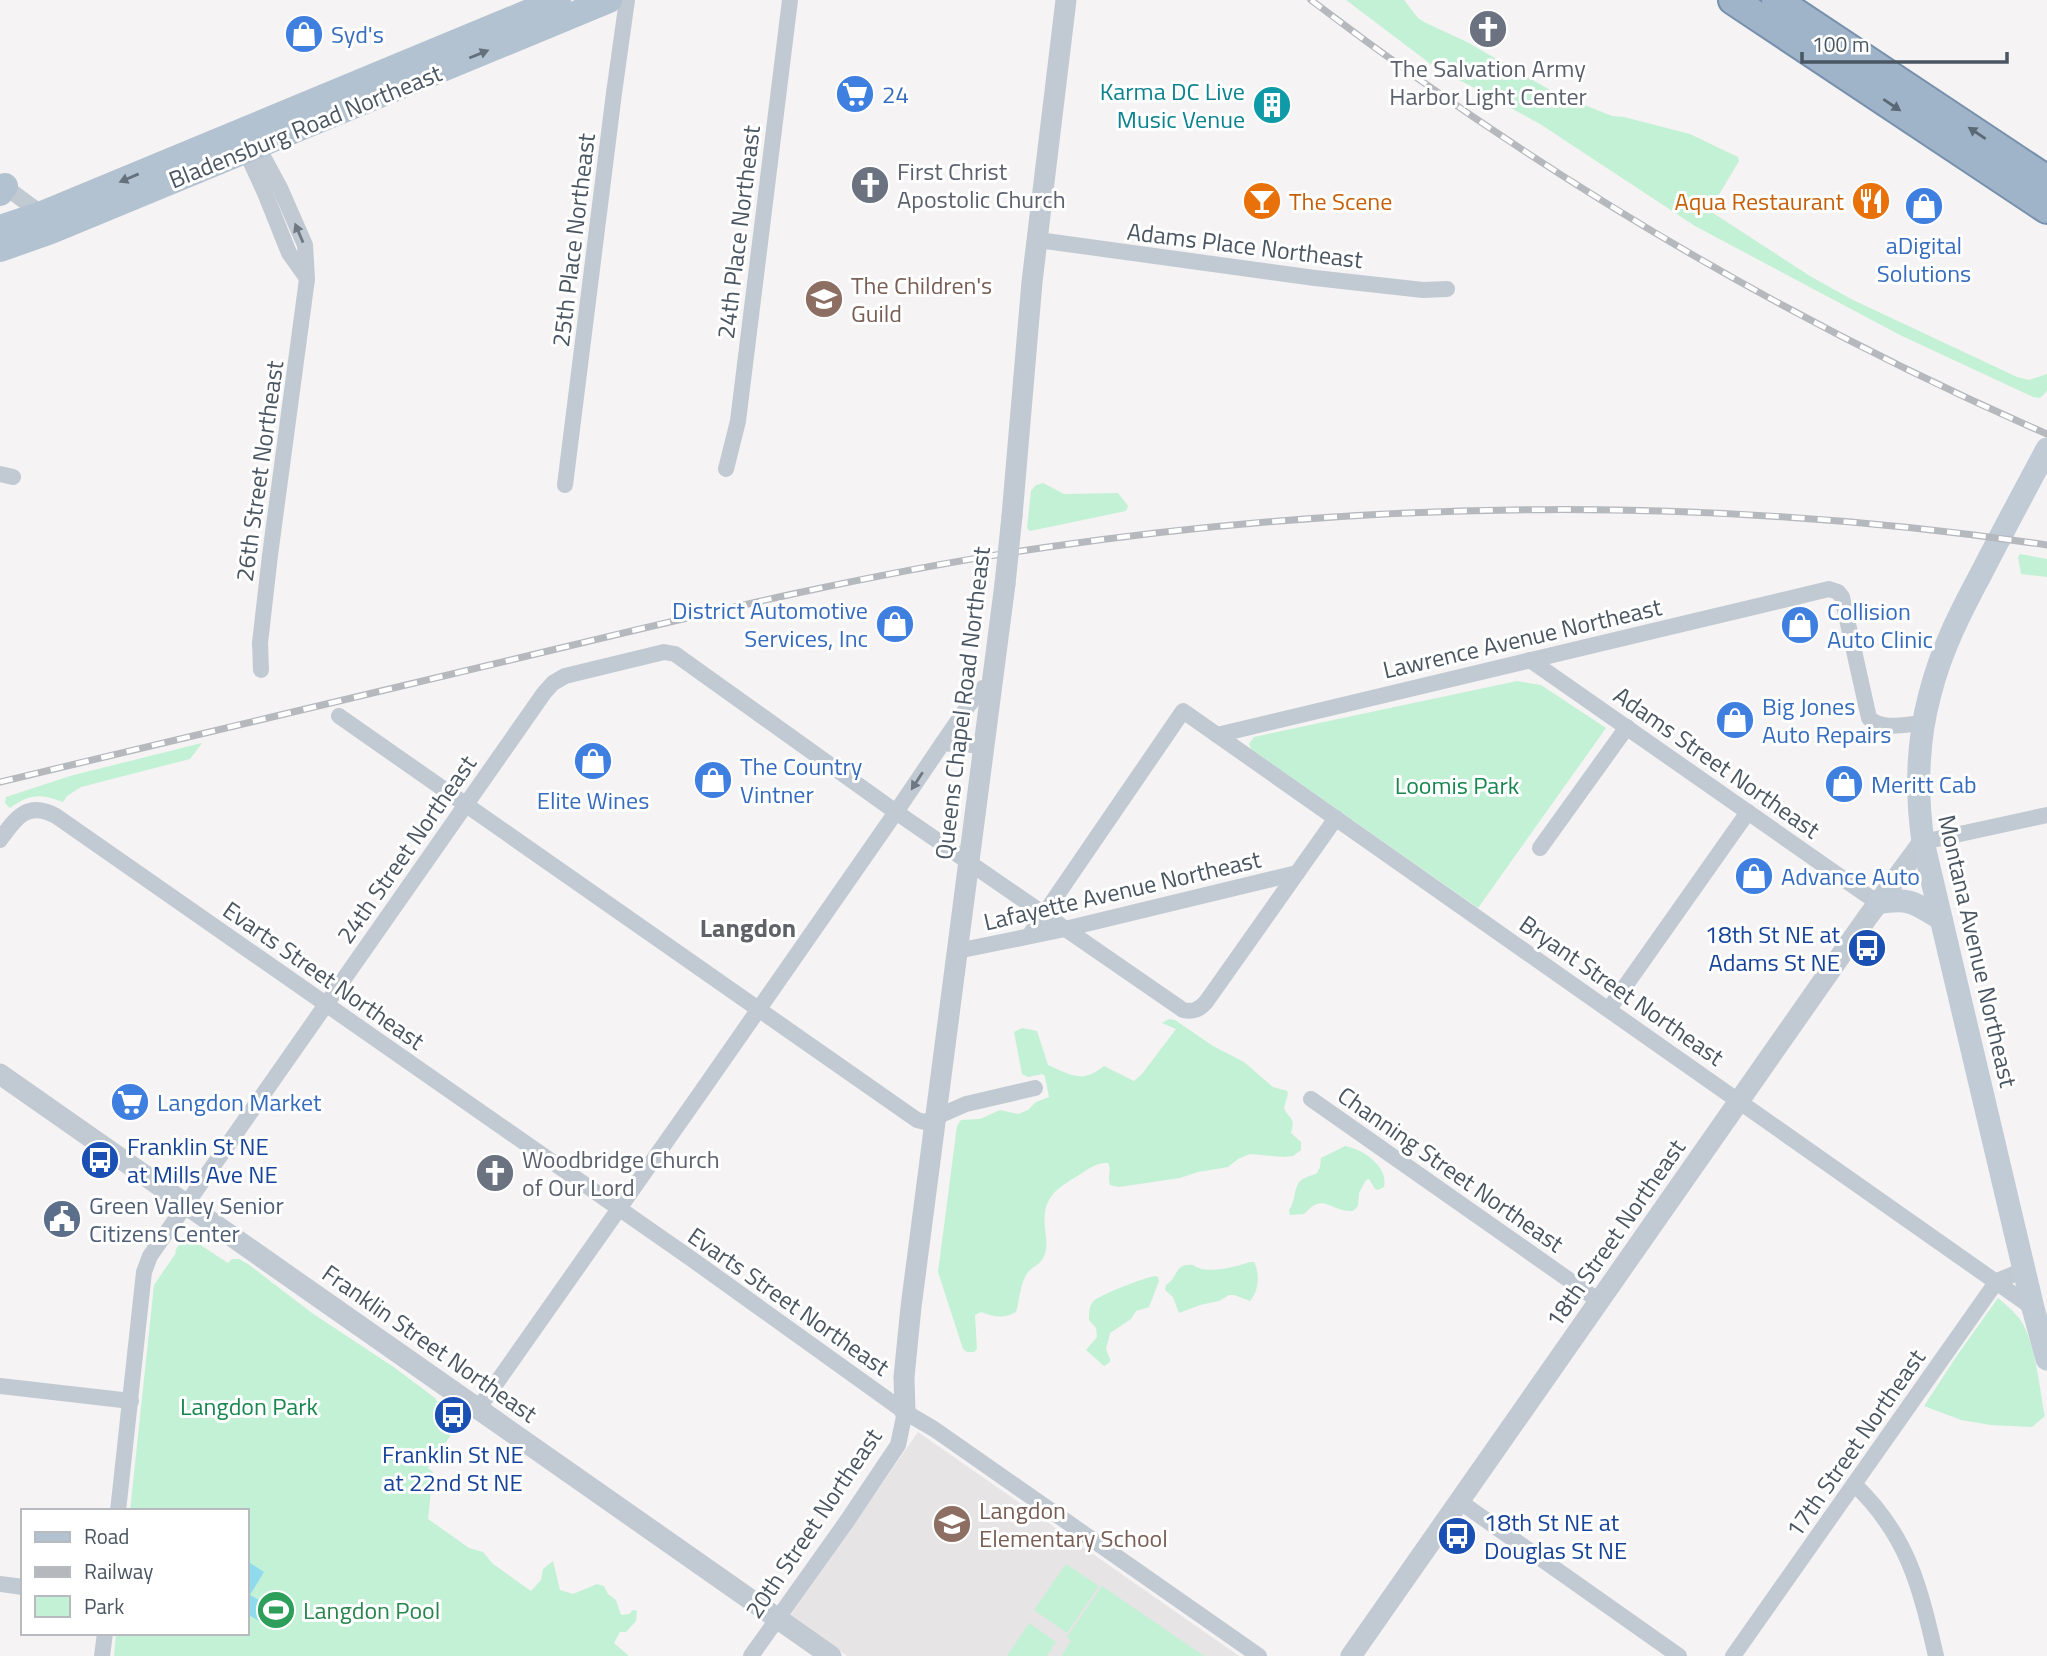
<svg xmlns="http://www.w3.org/2000/svg" width="2047" height="1656" font-family="'Titillium Web',sans-serif">
  <rect width="100%" height="100%" fill="#f5f3f3"/>
  <!-- education -->
  <polygon fill="#e6e4e5" points="918,1432 1239,1656 847,1656 790,1616"/>
  <!-- green -->
  <g fill="#c3f1d5">
    <polygon points="1346,0 1404,0 1418,18 1426,23 1467,42 1557,94 1612,116 1624,117 1690,134 1738,157 1739,161 1717,198 1713,213 1810,276 1851,299 2017,377 2029,380 2047,374 2047,391 2040,398 2033,397 1900,335 1695,226 1540,124 1432,65"/>
    <polygon points="1043,483 1064,494 1118,493 1128,506 1126,511 1030,531 1027,528 1031,491 1036,485"/>
    <polygon points="2020,554 2047,559 2047,577 2021,574 2018,557"/>
    <polygon points="1517,681 1541,685 1606,728 1478,908 1251,749 1249,744 1254,737"/>
    <path d="M202,743L190,759L81,787L67,796L63,802C40,794 31,793 10,808L5,803L6,797L70,776Z"/>
    <path d="M1169,1019L1175,1020L1213,1046L1244,1062L1273,1087L1287,1091L1288,1094L1284,1108C1289,1120 1296,1116 1291,1133L1301,1142V1150L1293,1156L1284,1157L1250,1154L1238,1159L1228,1167L1198,1172L1180,1178L1119,1187L1110,1185C1107,1177 1112,1170 1108,1163C1097,1162 1088,1169 1079,1175C1054,1190 1042,1198 1045,1229C1046,1238 1048,1248 1044,1256C1041,1264 1034,1266 1029,1271C1020,1281 1020,1299 1016,1312C1004,1319 994,1317 981,1312L975,1315L977,1349L974,1352H967L963,1349L938,1272L957,1126L961,1120L980,1119L1000,1110L1018,1114L1028,1110L1036,1102L1049,1097L1045,1077L1043,1074L1028,1077L1022,1074L1014,1032L1022,1028L1037,1031L1048,1065C1071,1075 1082,1084 1104,1066L1134,1081L1142,1074L1176,1029L1162,1023Z"/>
    <path d="M1345,1146C1363,1149 1389,1167 1384,1187L1378,1190L1375,1189L1369,1179L1366,1180L1359,1193L1358,1206L1353,1211C1329,1212 1325,1191 1304,1214L1290,1215L1289,1210C1296,1201 1293,1189 1300,1181C1304,1177 1312,1176 1317,1173L1320,1167L1321,1158Z"/>
    <path d="M185,1235L228,1263L232,1259H239L248,1264L312,1313L395,1368L435,1398C439,1406 448,1410 449,1418L458,1425L428,1468L433,1472L428,1519L469,1548L483,1552L493,1564L531,1591L541,1580L543,1569L553,1561L560,1590L573,1594L597,1584L604,1586L608,1594L616,1600L621,1615L629,1614L633,1610L637,1611L636,1621L626,1632H620L614,1643L629,1656H114L116,1633H247V1511H130L154,1285L176,1253L175,1251Z"/>
    <path d="M1250,1262H1254C1260,1273 1259,1291 1250,1301L1234,1295H1229L1219,1301L1200,1305L1179,1313L1173,1297L1165,1290L1166,1285C1179,1277 1174,1263 1193,1265C1205,1275 1236,1267 1250,1262Z"/>
    <path d="M1155,1276L1158,1277L1159,1281L1149,1307L1136,1311L1131,1319L1110,1333L1106,1349L1110,1359V1362L1104,1366L1086,1350L1097,1337L1096,1328L1089,1320C1089,1315 1089,1307 1092,1303C1095,1296 1146,1277 1155,1276Z"/>
    <path d="M1998,1298C2007,1306 2019,1315 2024,1326C2037,1353 2039,1387 2045,1416L2032,1427L1991,1425L1961,1420L1924,1406L1956,1357Z"/>
    <polygon points="1066,1564 1099,1586 1067,1633 1034,1610"/>
    <polygon points="1102,1586 1204,1656 1061,1656 1071,1641 1067,1637"/>
    <polygon points="1029,1623 1056,1642 1047,1656 1007,1656"/>
  </g>
  <!-- water -->
  <polygon fill="#90daee" points="247,1561 264,1572 250,1595 268,1605 259,1621 247,1614"/>
  <g fill="none" stroke-linecap="round" stroke-linejoin="round">
    <!-- trunk casing -->
    <g stroke="#7690ad" stroke-width="32">
      <g id="trunk">
        <polyline points="1733,0 2047,209"/>
        <polyline points="1776,0 2047,180"/>
      </g>
    </g>
    <!-- minor -->
    <g stroke="#c1cad2" stroke-width="16">
      <polyline points="253,138 280,188 305,245 307,279 270,555 260,643 261,670"/>
      <polyline points="242,143 265,193 289,253 306,277"/>
      <polyline points="0,183 42,214 45,220"/>
      <polyline points="1038,240 1315,278 1423,290 1447,289"/>
      <polyline points="726,469 738,421 790,0"/>
      <polyline points="0,474 13,477"/>
      <polyline points="565,485 614,93 627,0"/>
      <polyline points="1530,660 1878,903"/>
      <polyline points="339,716 917,1120 925,1122 966,1104 1035,1088"/>
      <path d="M1217,735L1829,589L1838,592L1842,597L1869,718C1881,731 1907,724 1923,723"/>
      <polyline points="942,744 968,706 983,688"/>
      <path d="M0,840C15,819 27,800 56,816L693,1260L905,1412L934,1429L1259,1656"/>
      <polyline points="1923,842 2047,815"/>
      <polyline points="1540,848 1627,727"/>
      <polyline points="1029,936 1183,711 2033,1308"/>
      <polyline points="957,951 1065,929 1297,873"/>
      <polyline points="1609,1009 1748,812"/>
      <polyline points="1311,1099 1599,1301"/>
      <polyline points="0,1386 131,1401"/>
      <polyline points="478,1409 699,1095 896,812 942,744 960,743 982,747"/>
      <path d="M1854,1484C1908,1535 1920,1587 1936,1656"/>
      <polyline points="1459,1501 1679,1656"/>
      <path d="M118,1511L144,1272L150,1256L544,693L553,683L565,676L664,652L675,654L896,812L1183,1010C1193,1012 1199,1010 1206,1002L1336,818"/>
      <polyline points="0,1584 23,1587"/>
      <polyline points="102,1656 105,1633"/>
      <polyline points="751,1656 847,1521 898,1445 905,1412"/>
      <polyline points="1733,1656 1997,1281 2024,1270"/>
    </g>
    <!-- tertiary -->
    <g stroke="#c1cad2" stroke-width="21">
      <polyline points="1012,516 1032,282 1066,0"/>
      <polyline points="0,1074 831,1656"/>
      <polyline points="905,1412 904,1377 911,1307 1005,584"/>
      <polyline points="1351,1656 1867,918 1923,842"/>
    </g>
    <!-- secondary -->
    <g stroke="#c1cbd6" stroke-width="23">
      <path d="M2047,449C2025,490 2003,531 1982,572C1961,611 1941,650 1930,694C1917,742 1916,792 1923,842L2033,1308L2047,1359"/>
      <path d="M1878,903C1909,897 1915,903 1941,919"/>
    </g>
    <!-- primary -->
    <g stroke="#b3c2d1" stroke-width="26">
      <polyline points="0,193 5,186"/>
      <polyline points="0,228 42,214 558,0"/>
      <polyline points="0,249 51,231 609,0"/>
    </g>
    <!-- trunk -->
    <use href="#trunk" stroke="#9fb4c9" stroke-width="28"/>
    <!-- rail casing -->
    <g stroke="#b5b8bd" stroke-width="7">
      <g id="rail">
        <path d="M1311,0C1538,173 1785,320 2047,434"/>
        <path d="M0,782C183,738 365,695 548,651C714,611 880,571 1048,547C1378,499 1717,496 2047,545"/>
      </g>
    </g>
    <!-- rail -->
    <use href="#rail" stroke="#fff" stroke-width="4.5" stroke-dasharray="13" stroke-linecap="butt"/>
    <!-- tertiary-bridge -->
    <polyline stroke="#c1cad2" stroke-width="21" points="1005,584 1012,516"/>
  </g>
  <!-- one-way arrows -->
  <defs><path id="oneway-solid" d="M-6-.8H1V-3.2L6.5 0L1 3.2V.8H-6Z" transform="scale(1.75)"/></defs>
  <g fill="#64717d">
    <use href="#oneway-solid" transform="translate(479 54) rotate(-22)"/>
    <use href="#oneway-solid" transform="translate(129 178) rotate(157)"/>
  </g>
  <g fill="#5b6976">
    <use href="#oneway-solid" transform="translate(1892 105) rotate(34)"/>
    <use href="#oneway-solid" transform="translate(1977 133) rotate(-146)"/>
  </g>
  <g fill="#6e7983">
    <use href="#oneway-solid" transform="translate(299 233) rotate(-113)"/>
    <use href="#oneway-solid" transform="translate(917 781) rotate(123)"/>
  </g>
  <!-- icons -->
  <defs>
    <g id="church-disc" transform="scale(2.0125)"><circle r="9.5" fill="#6b7280" stroke="#fff"/><path d="M-1.2-6h2.4v3.5h3.3v2.4h-3.3V6h-2.4V-.1h-3.3v-2.4h3.3Z" fill="#fff"/></g>
    <g id="shop-disc" transform="scale(2.0125)"><circle r="9.5" fill="#3f7fe0" stroke="#fff"/><path d="M-5-2.5h2.3a2.7 3.5 0 0 1 5.4 0H5L5.5 6h-11ZM-1.5-2.5h3a1.5 2.3 0 0 0-3 0Z" fill="#fff"/></g>
    <g id="supermarket-disc" transform="scale(2.0125)"><circle r="9.5" fill="#3f7fe0" stroke="#fff"/><path d="M-6-5.5h2.5l.6 2H6L4.5 2H-2.5L-4.4-4H-6ZM-1.5 3.2a1.3 1.3 0 1 0 .1 0ZM3 3.2a1.3 1.3 0 1 0 .1 0Z" fill="#fff"/></g>
    <g id="building-disc" transform="scale(2.0125)"><circle r="9.5" fill="#0f9aa8" stroke="#fff"/><path d="M-4-6H4V6H1V3H-1V6H-4ZM-2.5-4.3h1.7v1.8h-1.7ZM.8-4.3h1.7v1.8H.8ZM-2.5-1h1.7V.8h-1.7ZM.8-1h1.7V.8H.8Z" fill="#fff"/></g>
    <g id="bar-disc" transform="scale(2.0125)"><circle r="9.5" fill="#e8710a" stroke="#fff"/><path d="M-6-5H6L.8 .8V4.5H3.5V6h-7V4.5H-.8V.8Z" fill="#fff"/></g>
    <g id="restaurant-disc" transform="scale(2.0125)"><circle r="9.5" fill="#e8710a" stroke="#fff"/><path d="M-5-6h1v4h1v-4h1v4h1v-4h1v5L-1.5 .5V6h-2V.5L-5-1ZM5-6V6H3V1.5H1.5Q1.5-4 5-6Z" fill="#fff"/></g>
    <g id="school-disc" transform="scale(2.0125)"><circle r="9.5" fill="#8d6e63" stroke="#fff"/><path d="M0-5L7-2L0 1L-7-2ZM-4 1L0 2.5L4 1V4Q0 6-4 4Z" fill="#fff"/></g>
    <g id="bus-disc" transform="scale(2.0125)"><circle r="9.5" fill="#1a4fb4" stroke="#fff"/><path d="M-5-6H5V4H4V6H2V4H-2V6H-4V4H-5ZM-3.5-4V0h7V-4ZM-3.5 1.2v1.5H-2V1.2ZM2 1.2v1.5H3.5V1.2Z" fill="#fff"/></g>
    <g id="civic-disc" transform="scale(2.0125)"><circle r="9.5" fill="#5c6f8a" stroke="#fff"/><path d="M-.6-6.5H3V-4.5H.6V-3L4-1V1h2V6H-6V1h2V-1L-.6-3ZM-1.2 2.5V6h2.4V2.5Z" fill="#fff"/></g>
    <g id="stadium-disc" transform="scale(2.0125)"><circle r="9.5" fill="#2e9e5b" stroke="#fff"/><path d="M0-5a6.5 5 0 1 0 0 10a6.5 5 0 1 0 0-10ZM-3.5-1.8h7v3.6h-7Z" fill="#fff"/></g>
  </defs>
  <g fill-rule="evenodd">
    <use href="#church-disc" x="1488" y="29"/>
    <use href="#shop-disc" x="304" y="34"/>
    <use href="#supermarket-disc" x="855" y="94"/>
    <use href="#building-disc" x="1272" y="105"/>
    <use href="#church-disc" x="870" y="185"/>
    <use href="#bar-disc" x="1262" y="201"/>
    <use href="#restaurant-disc" x="1871" y="201"/>
    <use href="#shop-disc" x="1924" y="206"/>
    <use href="#school-disc" x="824" y="299"/>
    <use href="#shop-disc" x="895" y="624"/>
    <use href="#shop-disc" x="1800" y="625"/>
    <use href="#shop-disc" x="1735" y="720"/>
    <use href="#shop-disc" x="593" y="761"/>
    <use href="#shop-disc" x="713" y="780"/>
    <use href="#shop-disc" x="1844" y="784"/>
    <use href="#shop-disc" x="1754" y="876"/>
    <use href="#bus-disc" x="1867" y="948"/>
    <use href="#supermarket-disc" x="130" y="1102"/>
    <use href="#bus-disc" x="100" y="1160"/>
    <use href="#church-disc" x="495" y="1173"/>
    <use href="#civic-disc" x="62" y="1219"/>
    <use href="#bus-disc" x="453" y="1415"/>
    <use href="#school-disc" x="952" y="1524"/>
    <use href="#bus-disc" x="1457" y="1536"/>
    <use href="#stadium-disc" x="276" y="1610"/>
  </g>
  <g text-anchor="middle" dominant-baseline="central" stroke-width="6" stroke-linejoin="round" paint-order="stroke">
    <!-- shop labels -->
    <g font-size="24" fill="#366cbe" stroke="#fff" text-anchor="start">
      <text x="331" y="34">Syd's</text>
      <text x="882" y="94">24</text>
      <text x="1924" y="245" text-anchor="middle">aDigital<tspan x="1924" dy="28">Solutions</tspan></text>
      <text x="868" y="610" text-anchor="end">District Automotive<tspan x="868" dy="28">Services, Inc</tspan></text>
      <text x="1827" y="611">Collision<tspan x="1827" dy="28">Auto Clinic</tspan></text>
      <text x="1762" y="706">Big Jones<tspan x="1762" dy="28">Auto Repairs</tspan></text>
      <text x="740" y="766">The Country<tspan x="740" dy="28">Vintner</tspan></text>
      <text x="1871" y="784">Meritt Cab</text>
      <text x="593" y="800" text-anchor="middle">Elite Wines</text>
      <text x="1781" y="876">Advance Auto</text>
      <text x="157" y="1102">Langdon Market</text>
    </g>
    <!-- worship labels -->
    <g font-size="24" fill="#5b616d" stroke="#fff" text-anchor="start">
      <text x="1488" y="68" text-anchor="middle">The Salvation Army<tspan x="1488" dy="28">Harbor Light Center</tspan></text>
      <text x="897" y="171">First Christ<tspan x="897" dy="28">Apostolic Church</tspan></text>
      <text x="522" y="1159">Woodbridge Church<tspan x="522" dy="28">of Our Lord</tspan></text>
    </g>
    <!-- culture labels -->
    <g font-size="24" fill="#0d838f" stroke="#fff" text-anchor="end">
      <text x="1245" y="91">Karma DC Live<tspan x="1245" dy="28">Music Venue</tspan></text>
    </g>
    <!-- street labels -->
    <g font-size="24" fill="#4a5661" stroke="#fff">
      <text transform="translate(305 126) rotate(-22)">Bladensburg Road Northeast</text>
      <text transform="translate(738 232) rotate(-83)">24th Place Northeast</text>
      <text transform="translate(573 240) rotate(-83)">25th Place Northeast</text>
      <text transform="translate(1245 245) rotate(7)">Adams Place Northeast</text>
      <text transform="translate(259 471) rotate(-82)">26th Street Northeast</text>
      <text transform="translate(1522 638) rotate(-13)">Lawrence Avenue Northeast</text>
      <text transform="translate(962 703) rotate(-83)">Queens Chapel Road Northeast</text>
      <text transform="translate(1717 762) rotate(35)">Adams Street Northeast</text>
      <text transform="translate(406 849) rotate(-55)">24th Street Northeast</text>
      <text transform="translate(1122 890) rotate(-13)">Lafayette Avenue Northeast</text>
      <text transform="translate(1978 951) rotate(77)">Montana Avenue Northeast</text>
      <text transform="translate(324 975) rotate(35)">Evarts Street Northeast</text>
      <text transform="translate(1622 990) rotate(35)">Bryant Street Northeast</text>
      <text transform="translate(1451 1169) rotate(35)">Channing Street Northeast</text>
      <text transform="translate(1615 1233) rotate(-55)">18th Street Northeast</text>
      <text transform="translate(789 1301) rotate(35)">Evarts Street Northeast</text>
      <text transform="translate(430 1343) rotate(35)">Franklin Street Northeast</text>
      <text transform="translate(1855 1443) rotate(-55)">17th Street Northeast</text>
      <text transform="translate(813 1523) rotate(-56)">20th Street Northeast</text>
    </g>
    <!-- food labels -->
    <g font-size="24" fill="#c56008" stroke="#fff" text-anchor="start">
      <text x="1289" y="201">The Scene</text>
      <text x="1844" y="201" text-anchor="end">Aqua Restaurant</text>
    </g>
    <!-- education labels -->
    <g font-size="24" fill="#785e54" stroke="#fff" text-anchor="start">
      <text x="851" y="285">The Children's<tspan x="851" dy="28">Guild</tspan></text>
      <text x="979" y="1510">Langdon<tspan x="979" dy="28">Elementary School</tspan></text>
    </g>
    <!-- park labels -->
    <g font-size="24" fill="#17864f" stroke="#fff">
      <text x="1457" y="785">Loomis Park</text>
      <text x="249" y="1406">Langdon Park</text>
    </g>
    <!-- transit labels -->
    <g font-size="24" fill="#164399" stroke="#fff" text-anchor="start">
      <text x="1840" y="934" text-anchor="end">18th St NE at<tspan x="1840" dy="28">Adams St NE</tspan></text>
      <text x="127" y="1146">Franklin St NE<tspan x="127" dy="28">at Mills Ave NE</tspan></text>
      <text x="453" y="1454" text-anchor="middle">Franklin St NE<tspan x="453" dy="28">at 22nd St NE</tspan></text>
      <text x="1484" y="1522">18th St NE at<tspan x="1484" dy="28">Douglas St NE</tspan></text>
    </g>
    <!-- service labels -->
    <g font-size="24" fill="#4e5e75" stroke="#fff" text-anchor="start">
      <text x="89" y="1205">Green Valley Senior<tspan x="89" dy="28">Citizens Center</tspan></text>
    </g>
    <!-- leisure labels -->
    <g font-size="24" fill="#27864d" stroke="#fff" text-anchor="start">
      <text x="303" y="1610">Langdon Pool</text>
    </g>
    <!-- neighbourhood labels -->
    <g font-size="26" font-weight="bold" fill="#5f6368" stroke="#fff">
      <text x="748" y="927">Langdon</text>
    </g>
  </g>
  <!-- legend -->
  <rect x="21" y="1509" width="228" height="126" fill="#ffffff" stroke="#b7bbc0" stroke-width="2"/>
  <rect x="35" y="1532" width="35" height="10" fill="#b3c2d1" stroke="#b7bbc0" stroke-width="2"/>
  <text x="84" y="1544" font-size="21" fill="#4a5661">Road</text>
  <rect x="35" y="1567" width="35" height="10" fill="#b5b8bd" stroke="#b7bbc0" stroke-width="2"/>
  <text x="84" y="1579" font-size="21" fill="#4a5661">Railway</text>
  <rect x="35" y="1596" width="35" height="21" fill="#c3f1d5" stroke="#b7bbc0" stroke-width="2"/>
  <text x="84" y="1614" font-size="21" fill="#4a5661">Park</text>
  <!-- scale -->
  <path d="M1802 52v10h205v-10" fill="none" stroke="#4a5661" stroke-width="3.5"/>
  <text x="1812" y="52" font-size="21" fill="#4a5661" stroke="#ffffff" stroke-width="5" paint-order="stroke">100 m</text>
</svg>
